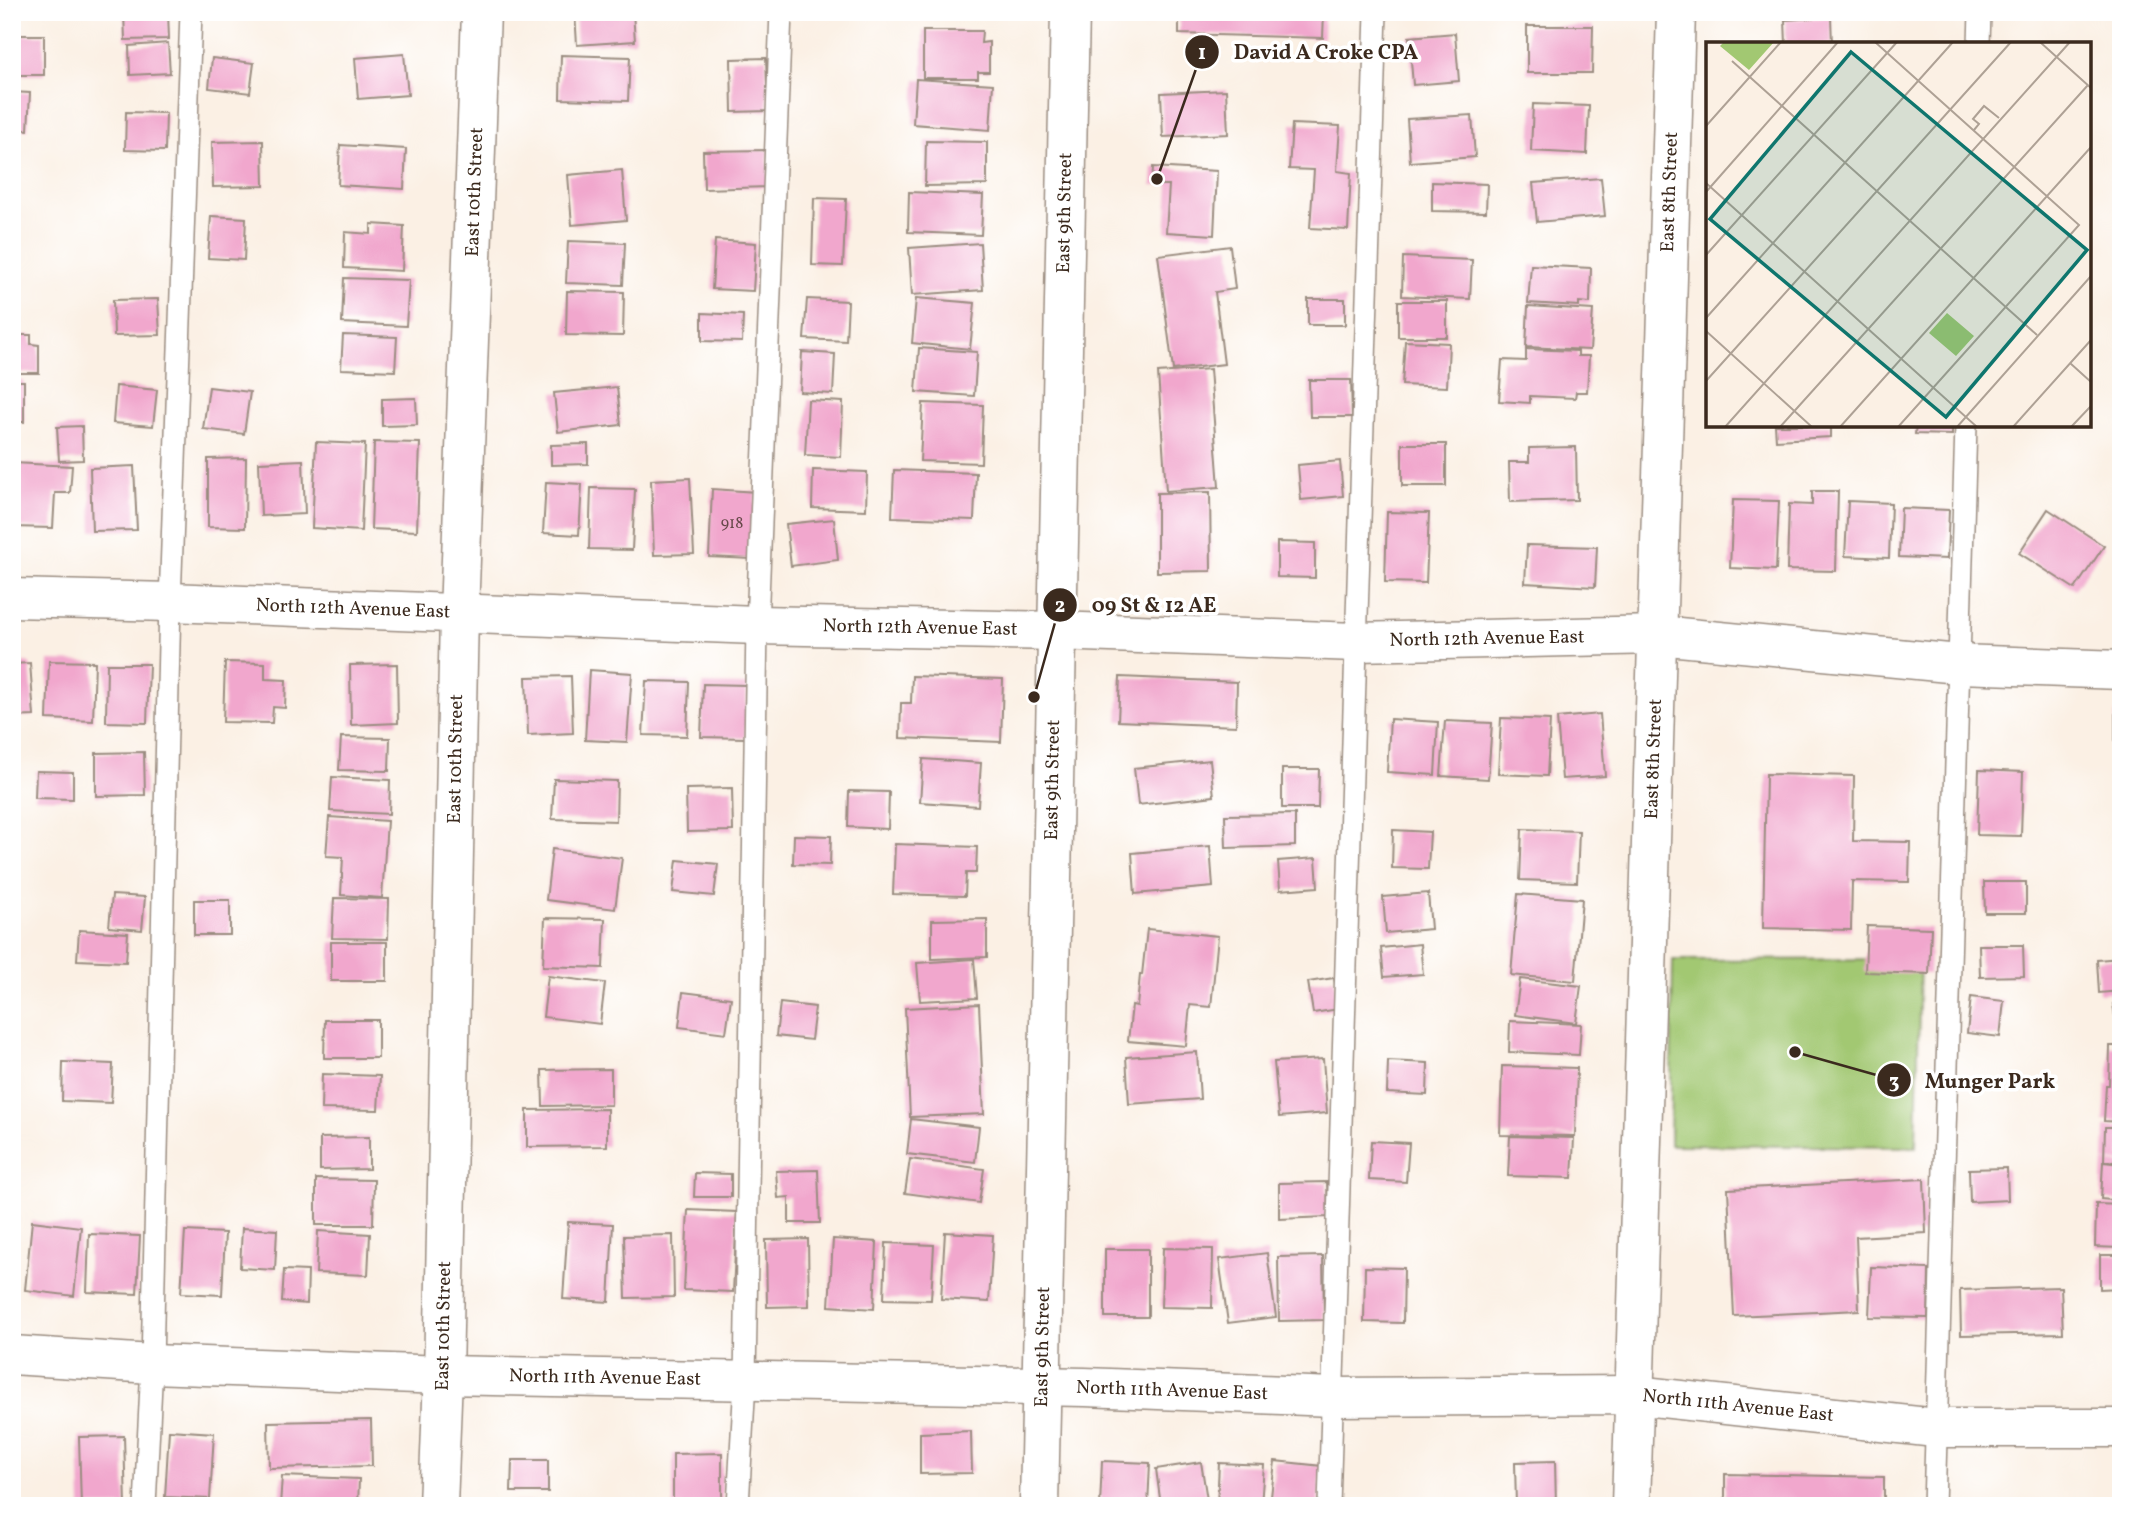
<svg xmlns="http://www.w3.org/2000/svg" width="2133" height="1518" font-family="Vollkorn,serif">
  <rect width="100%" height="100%" fill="#fff"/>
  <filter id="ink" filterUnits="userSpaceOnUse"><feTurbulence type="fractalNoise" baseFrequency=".0143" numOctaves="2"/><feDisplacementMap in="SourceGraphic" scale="14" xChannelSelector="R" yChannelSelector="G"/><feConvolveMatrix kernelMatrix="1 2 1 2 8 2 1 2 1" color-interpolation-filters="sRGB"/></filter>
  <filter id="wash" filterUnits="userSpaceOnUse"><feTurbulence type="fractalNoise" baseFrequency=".00686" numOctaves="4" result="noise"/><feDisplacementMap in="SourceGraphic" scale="28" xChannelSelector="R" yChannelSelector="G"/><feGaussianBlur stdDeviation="1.57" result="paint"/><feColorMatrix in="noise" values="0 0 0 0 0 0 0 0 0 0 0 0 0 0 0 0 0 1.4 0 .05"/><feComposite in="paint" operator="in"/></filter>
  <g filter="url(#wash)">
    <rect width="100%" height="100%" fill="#fbf0e4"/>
    <!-- green -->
    <polygon fill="#a2c872" stroke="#6e7948" stroke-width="2" points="1920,959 1916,1147 1670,1145 1673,960"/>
    <g id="blocks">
      <!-- building -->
      <g fill="#f1a7cd">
        <polygon points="124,12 168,12 169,39 125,40"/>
        <polygon points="575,12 633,12 635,41 577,45"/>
        <polygon points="1179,12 1324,12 1323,38 1179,34"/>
        <polygon points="1831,17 1832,44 1786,44 1785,20"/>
        <polygon points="1527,26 1593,26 1592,73 1527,73"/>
        <polygon points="923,31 982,31 981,43 989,42 989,72 978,72 978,78 923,78"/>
        <polygon points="1455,33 1459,81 1413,85 1409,37"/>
        <rect x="12" y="35" width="32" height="40"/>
        <polygon points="168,43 170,73 130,75 129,46"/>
        <polygon points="404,54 408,95 358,99 355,58"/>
        <polygon points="561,55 630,57 628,101 560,99"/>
        <polygon points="212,58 254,63 250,93 209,88"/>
        <polygon points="766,58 768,111 732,112 731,59"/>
        <polygon points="916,79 993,84 990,130 913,124"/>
        <polygon points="1226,90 1228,134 1163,137 1161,93"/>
        <polygon points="12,92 30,93 28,130 12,129"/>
        <polygon points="1533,104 1589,106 1587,154 1531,151"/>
        <polygon points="126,112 166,113 165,151 125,150"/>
        <polygon points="1472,115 1475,157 1410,162 1407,119"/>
        <polygon points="1292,124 1340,126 1337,171 1351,173 1348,230 1310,228 1314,170 1289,169"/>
        <polygon points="263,141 264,186 213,187 212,142"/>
        <polygon points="926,141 987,142 987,185 925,186"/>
        <polygon points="340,145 406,149 404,189 338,185"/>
        <polygon points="768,150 768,187 704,189 703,151"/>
        <polygon points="1153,167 1217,171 1214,235 1166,232 1169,185 1152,185"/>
        <polygon points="622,170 626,220 572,225 568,175"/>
        <polygon points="1601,178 1605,216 1537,222 1533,183"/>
        <polygon points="1432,182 1487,184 1486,212 1432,211"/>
        <polygon points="909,192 983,195 981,235 908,232"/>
        <polygon points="814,198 846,199 843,266 812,265"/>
        <polygon points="211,216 246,218 244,260 208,258"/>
        <polygon points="371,224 404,226 402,271 344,268 345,232 371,234"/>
        <polygon points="715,240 756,243 753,291 712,289"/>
        <polygon points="568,241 625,243 623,285 566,283"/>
        <polygon points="980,243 983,290 912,295 909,248"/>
        <polygon points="1230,246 1235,289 1215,292 1224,364 1173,370 1158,255"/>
        <polygon points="1403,257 1472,260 1470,299 1402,296"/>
        <polygon points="1531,265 1591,268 1590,303 1579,302 1579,306 1528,303"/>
        <polygon points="344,278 409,280 406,326 342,323"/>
        <polygon points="567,291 624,292 623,336 566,335"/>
        <polygon points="916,298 975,303 970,349 912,343"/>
        <polygon points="158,299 160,335 114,336 113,300"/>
        <polygon points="807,299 848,301 846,341 804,339"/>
        <rect x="1308" y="299" width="37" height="26"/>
        <rect x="1398" y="301" width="49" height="36"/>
        <polygon points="1528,306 1593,310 1590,350 1526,347"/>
        <polygon points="702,313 743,315 742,342 702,341"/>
        <polygon points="12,335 31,335 31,344 39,345 39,373 12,373"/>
        <polygon points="343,335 397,337 395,371 341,369"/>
        <polygon points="1405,341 1449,343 1447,387 1402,385"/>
        <polygon points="919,348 977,352 974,396 916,392"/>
        <polygon points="1526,349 1578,351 1578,356 1589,356 1587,392 1576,392 1575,398 1530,396 1530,403 1499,401 1502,360 1526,361"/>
        <polygon points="802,352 835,354 833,394 800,392"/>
        <polygon points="1210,369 1219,487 1166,491 1158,373"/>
        <polygon points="1309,380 1351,380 1352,417 1310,417"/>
        <rect x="12" y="381" width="12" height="41"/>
        <polygon points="116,386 157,390 153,426 113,423"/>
        <polygon points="209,387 250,392 244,434 203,429"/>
        <polygon points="617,387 621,425 558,432 554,393"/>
        <polygon points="416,398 417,425 382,426 382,399"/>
        <polygon points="808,400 843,402 841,457 805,455"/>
        <polygon points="923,403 983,405 981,463 920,461"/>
        <polygon points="1775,425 1831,425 1831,437 1776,440"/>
        <polygon points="1916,425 1952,425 1952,435 1915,434"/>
        <polygon points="82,426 83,460 59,461 57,427"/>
        <polygon points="316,442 365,444 361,531 312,528"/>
        <polygon points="374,442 420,443 417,531 371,529"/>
        <polygon points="588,444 588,464 551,465 551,445"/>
        <rect x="1402" y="444" width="44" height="42"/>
        <polygon points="1576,447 1577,500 1510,502 1509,462 1529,462 1529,448"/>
        <polygon points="246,458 245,528 208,527 208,459"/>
        <polygon points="303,460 305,514 261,516 259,462"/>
        <polygon points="1340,461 1343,496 1301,500 1298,465"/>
        <polygon points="13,463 72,466 70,493 55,493 53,528 12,527"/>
        <polygon points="134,466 137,530 92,531 90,468"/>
        <polygon points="813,470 867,472 866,510 812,508"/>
        <polygon points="894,470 976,473 974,520 892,517"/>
        <polygon points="690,478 694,554 654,555 651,480"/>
        <polygon points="546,482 582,484 579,535 543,533"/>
        <polygon points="591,488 635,489 632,550 589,549"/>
        <polygon points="712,489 756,492 752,559 709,557"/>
        <polygon points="1812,491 1838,491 1836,571 1787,570 1789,504 1812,505"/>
        <polygon points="1210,492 1211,571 1157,572 1157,493"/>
        <polygon points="1733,500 1779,501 1776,570 1730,568"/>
        <polygon points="1848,501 1891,503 1889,558 1845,556"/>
        <polygon points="1901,508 1949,510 1947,559 1899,557"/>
        <polygon points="2048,509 2104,546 2075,589 2019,553"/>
        <polygon points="1387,512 1429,513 1426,583 1385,582"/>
        <polygon points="834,519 838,560 791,566 786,524"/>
        <polygon points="1277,542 1315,543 1315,578 1277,577"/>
        <polygon points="1527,545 1597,547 1595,587 1525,583"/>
        <polygon points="49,661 95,662 93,721 47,719"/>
        <polygon points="225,662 265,663 265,679 286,680 285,708 273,707 272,723 223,722"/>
        <polygon points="30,663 34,716 12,717 12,664"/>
        <polygon points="107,664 149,664 147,723 106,722"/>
        <polygon points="397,664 398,723 351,725 350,665"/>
        <polygon points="589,670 632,673 627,742 585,740"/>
        <polygon points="571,676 573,733 528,735 526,677"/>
        <polygon points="912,676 1003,679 1001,742 900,738 901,703 911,703"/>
        <polygon points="1120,677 1237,682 1236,726 1118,721"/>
        <polygon points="646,681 689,682 687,736 643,735"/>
        <polygon points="703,684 747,685 745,738 701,737"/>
        <polygon points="1600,714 1605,776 1562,779 1557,718"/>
        <rect x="2115" y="714" width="6" height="47"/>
        <polygon points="1501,718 1550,720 1547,776 1498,774"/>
        <polygon points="1390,719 1438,722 1435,775 1387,772"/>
        <polygon points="1445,721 1492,723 1488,779 1441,776"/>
        <polygon points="341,737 390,738 389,771 339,770"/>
        <polygon points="144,752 145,795 96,796 96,753"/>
        <polygon points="923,759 981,763 978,806 920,802"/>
        <polygon points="1210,760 1214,796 1138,805 1134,768"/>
        <polygon points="1282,769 1319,769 1318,808 1282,808"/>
        <polygon points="1979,770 2023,772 2021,836 1977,835"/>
        <polygon points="36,771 73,772 73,799 35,798"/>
        <polygon points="1766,774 1854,776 1853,841 1910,842 1909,882 1852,881 1851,930 1763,928"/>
        <polygon points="332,777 390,780 389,814 330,811"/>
        <polygon points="554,779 617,781 616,821 552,819"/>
        <polygon points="732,788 733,831 687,832 686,789"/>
        <polygon points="849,791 889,792 888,829 848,827"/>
        <polygon points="1295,814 1295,846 1226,848 1225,815"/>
        <polygon points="329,817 387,821 382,898 341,895 343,857 326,856"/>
        <polygon points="1522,829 1579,831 1577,882 1520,880"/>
        <polygon points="1393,830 1430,832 1428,869 1392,868"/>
        <polygon points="794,835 831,836 830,865 793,864"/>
        <polygon points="895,844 977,847 976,873 966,873 965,896 893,894"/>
        <polygon points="1210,846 1213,887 1135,894 1132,853"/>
        <polygon points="552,849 622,858 615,909 546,900"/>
        <polygon points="1316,858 1318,887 1280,890 1278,861"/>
        <polygon points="677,860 718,864 714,896 673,892"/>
        <polygon points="1984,882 2026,882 2026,913 1985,913"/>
        <polygon points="1428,893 1431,929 1386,933 1383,897"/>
        <polygon points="1518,894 1582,899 1575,981 1511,975"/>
        <polygon points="112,895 145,897 142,930 109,927"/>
        <polygon points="334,898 389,899 388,939 332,938"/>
        <rect x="194" y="900" width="36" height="35"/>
        <polygon points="545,918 605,919 603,968 543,966"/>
        <polygon points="987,919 987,957 932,959 932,920"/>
        <polygon points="1867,926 1931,928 1929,974 1865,972"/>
        <polygon points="1147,929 1218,936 1211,1007 1190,1005 1186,1046 1128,1041 1132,1005 1137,1006 1140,975 1142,975"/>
        <polygon points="79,930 128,933 126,962 77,960"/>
        <rect x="331" y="942" width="56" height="39"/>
        <polygon points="1420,944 1423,974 1384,977 1381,948"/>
        <polygon points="1979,945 2023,945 2024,976 1980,977"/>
        <polygon points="2121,958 2121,991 2099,993 2097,960"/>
        <polygon points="974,959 977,998 920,1001 917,963"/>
        <polygon points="548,976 605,983 600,1024 543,1017"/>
        <polygon points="1334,978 1339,1009 1313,1013 1308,982"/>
        <polygon points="1520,979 1581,986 1576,1023 1515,1015"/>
        <polygon points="683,992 731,998 726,1033 679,1027"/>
        <polygon points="1971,997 2004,1001 2000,1037 1967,1033"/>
        <polygon points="780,1003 815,1007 811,1040 776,1036"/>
        <polygon points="2121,1003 2121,1041 2119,1041 2113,1004"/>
        <polygon points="979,1004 984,1114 910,1117 905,1008"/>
        <polygon points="325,1020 378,1020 378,1058 324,1058"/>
        <polygon points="1510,1021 1581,1024 1579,1055 1509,1052"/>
        <polygon points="2110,1046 2121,1046 2121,1122 2104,1121 2106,1085 2109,1085"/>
        <polygon points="1197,1052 1200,1099 1129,1104 1126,1057"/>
        <polygon points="1323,1059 1327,1113 1279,1117 1274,1062"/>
        <polygon points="1388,1061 1428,1063 1427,1095 1387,1093"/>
        <polygon points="63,1062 113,1064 111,1103 62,1101"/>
        <polygon points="1502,1066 1577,1068 1575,1136 1500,1135"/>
        <polygon points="611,1069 611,1105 543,1106 542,1070"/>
        <polygon points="322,1074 380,1076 378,1110 321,1109"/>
        <polygon points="607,1109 607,1146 527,1147 527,1110"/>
        <polygon points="911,1119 979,1127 975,1162 907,1154"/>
        <polygon points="2105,1127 2121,1127 2121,1162 2104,1161"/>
        <polygon points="1510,1136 1574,1138 1572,1178 1508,1176"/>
        <polygon points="369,1137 369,1169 320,1170 320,1138"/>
        <polygon points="1371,1141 1409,1143 1406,1182 1369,1180"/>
        <polygon points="910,1159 984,1169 979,1203 905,1193"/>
        <polygon points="2103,1162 2121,1164 2121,1201 2101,1199"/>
        <polygon points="2007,1168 2008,1200 1970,1202 1969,1169"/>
        <polygon points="818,1170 820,1223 789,1223 789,1197 778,1198 776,1171"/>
        <polygon points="695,1173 731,1174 731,1197 694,1197"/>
        <polygon points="316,1179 374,1180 373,1225 316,1225"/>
        <polygon points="1924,1179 1926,1233 1856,1237 1859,1310 1734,1316 1728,1189"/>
        <polygon points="1327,1182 1328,1217 1279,1219 1279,1183"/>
        <polygon points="2096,1204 2121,1205 2121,1248 2095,1247"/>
        <polygon points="688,1210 737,1212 733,1292 684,1290"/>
        <polygon points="32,1221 81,1227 74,1296 25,1290"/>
        <polygon points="568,1222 613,1224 609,1302 563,1299"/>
        <polygon points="242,1228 277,1230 275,1270 240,1268"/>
        <polygon points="185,1231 225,1233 222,1295 181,1293"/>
        <polygon points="318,1231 370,1234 368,1275 316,1273"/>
        <polygon points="945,1232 993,1235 989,1302 941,1299"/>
        <polygon points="89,1234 140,1236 137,1294 87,1292"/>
        <polygon points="673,1235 674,1297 626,1298 624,1236"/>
        <polygon points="808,1239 809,1306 767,1307 766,1240"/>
        <polygon points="833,1239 877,1242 874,1309 829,1306"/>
        <polygon points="886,1243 934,1245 931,1300 884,1299"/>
        <polygon points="1163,1248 1213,1249 1212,1308 1161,1307"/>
        <rect x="1105" y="1249" width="43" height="68"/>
        <polygon points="1267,1253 1276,1317 1228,1323 1219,1259"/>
        <polygon points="2100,1255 2121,1255 2121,1288 2100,1289"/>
        <polygon points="1323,1256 1324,1320 1279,1321 1278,1257"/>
        <polygon points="1365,1267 1404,1268 1403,1323 1364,1322"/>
        <polygon points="1871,1267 1929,1269 1928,1318 1869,1317"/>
        <polygon points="284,1270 308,1271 307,1304 282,1302"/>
        <polygon points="2061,1287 2063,1333 1961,1335 1960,1290"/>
        <polygon points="371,1420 372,1466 269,1468 268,1422"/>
        <polygon points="169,1430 214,1433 210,1499 165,1497"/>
        <polygon points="971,1431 972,1473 920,1474 920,1433"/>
        <polygon points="124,1436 126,1506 81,1506 79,1437"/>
        <polygon points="722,1453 722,1506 673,1506 673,1454"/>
        <polygon points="512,1460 548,1460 548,1492 511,1492"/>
        <polygon points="1102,1461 1150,1463 1148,1506 1100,1506"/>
        <polygon points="1275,1461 1322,1466 1318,1506 1270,1506"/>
        <polygon points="1555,1461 1556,1506 1516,1506 1515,1462"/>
        <polygon points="1201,1462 1208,1506 1161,1506 1156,1469"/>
        <polygon points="1219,1463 1264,1465 1261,1506 1217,1506"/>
        <polygon points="1725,1474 1884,1477 1884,1502 1903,1502 1902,1506 1725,1506"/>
        <polygon points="282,1476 359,1479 358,1506 280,1506"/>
        <polygon points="506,1502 561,1503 561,1506 506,1506"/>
      </g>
    </g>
  </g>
  <g filter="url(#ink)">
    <use href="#blocks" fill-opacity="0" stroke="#9b8d81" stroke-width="2"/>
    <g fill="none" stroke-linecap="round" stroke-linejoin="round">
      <!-- service casing -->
      <g stroke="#9b8d81" stroke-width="24">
        <g id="service">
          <polyline points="1979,44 1980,12"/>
          <polyline points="145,1506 152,1364 170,602 191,12"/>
          <polyline points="738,1506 745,1381 757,625 781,12"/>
          <polyline points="1329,1506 1376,12"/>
          <polyline points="1934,1506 1966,425"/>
        </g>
      </g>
      <!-- minor casing -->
      <g stroke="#9b8d81" stroke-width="41">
        <g id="minor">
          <polyline points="12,598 170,602 757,625 1056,631 1356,642 1658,635 1959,664 2121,670"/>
          <polyline points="12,1355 152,1364 443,1375 1085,1387 1333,1397 1635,1395 1936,1428 2121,1428"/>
          <polyline points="438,1506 443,1375 459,614 481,12"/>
          <polyline points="1631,1506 1676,12"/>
        </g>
      </g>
      <!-- tertiary casing -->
      <g stroke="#9b8d81" stroke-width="41">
        <polyline id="tertiary" points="1039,1506 1070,12"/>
      </g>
      <!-- service -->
      <use href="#service" stroke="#fff" stroke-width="21"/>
      <!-- minor -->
      <use href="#minor" stroke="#fff" stroke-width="38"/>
      <!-- tertiary -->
      <use href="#tertiary" stroke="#fff" stroke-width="38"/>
    </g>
  </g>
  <g text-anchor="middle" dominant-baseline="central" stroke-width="7" stroke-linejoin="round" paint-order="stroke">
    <!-- number labels -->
    <g font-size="16" fill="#68494a">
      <text x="732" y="524">918</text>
    </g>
    <!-- street labels -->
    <g font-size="19" fill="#3b2a1e" stroke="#fff">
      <text transform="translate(475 192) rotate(-88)">East 10th Street</text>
      <text transform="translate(1670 192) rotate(-88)">East 8th Street</text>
      <text transform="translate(1065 213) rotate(-89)">East 9th Street</text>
      <text transform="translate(353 609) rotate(2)">North 12th Avenue East</text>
      <text transform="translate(920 628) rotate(1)">North 12th Avenue East</text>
      <text transform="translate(1487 639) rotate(-1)">North 12th Avenue East</text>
      <text transform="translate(456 759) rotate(-89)">East 10th Street</text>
      <text transform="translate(1654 759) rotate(-88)">East 8th Street</text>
      <text transform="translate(1053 780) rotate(-89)">East 9th Street</text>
      <text transform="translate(444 1326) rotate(-89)">East 10th Street</text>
      <text transform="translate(1043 1347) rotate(-89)">East 9th Street</text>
      <text transform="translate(605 1378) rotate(1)">North 11th Avenue East</text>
      <text transform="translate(1172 1391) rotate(2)">North 11th Avenue East</text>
      <text transform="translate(1738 1406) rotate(6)">North 11th Avenue East</text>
    </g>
  </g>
  <!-- overview -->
  <g transform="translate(1706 42)">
    <rect width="385" height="385" fill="#fbf0e4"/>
    <path d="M18,0H68L43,28L14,4ZM241,271L268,294L250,314L223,291Z" fill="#a2c872"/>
    <path fill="none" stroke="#aea195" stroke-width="2" d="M169,0L373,183L192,385M334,0L385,46M26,19L331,293M0,84L75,0M268,88L273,82L267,77L278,64L293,76M0,141L271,385M0,150L132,0M0,213L191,0M0,276L247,0M0,289L106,385M364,321L385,340M0,339L305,0M19,385L364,0M74,385L382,43M134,385L385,105M251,385L385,234M307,385L385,298M365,385L385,364"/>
    <path fill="#0f766e" fill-opacity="0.15" stroke="#0f766e" stroke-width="3.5" d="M145,10L381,208L240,375L4,177Z"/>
    <rect width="385" height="385" fill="none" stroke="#3b2a1e" stroke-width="3.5"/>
  </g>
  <!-- callouts -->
  <path fill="none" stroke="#3b2a1e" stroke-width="2.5" d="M1157 179L1202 52M1034 697L1060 605M1795 1052L1894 1080"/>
  <g fill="#3b2a1e" stroke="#fff" stroke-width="2.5">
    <circle cx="1157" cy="179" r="7"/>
    <circle cx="1034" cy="697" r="7"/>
    <circle cx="1795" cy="1052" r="7"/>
    <circle cx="1202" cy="52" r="18"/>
    <circle cx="1060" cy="605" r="18"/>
    <circle cx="1894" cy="1080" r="18"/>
  </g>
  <g font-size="21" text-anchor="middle" font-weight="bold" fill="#fff">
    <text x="1202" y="59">1</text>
    <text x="1060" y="612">2</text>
    <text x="1894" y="1088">3</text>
  </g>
  <g font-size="21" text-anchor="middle" font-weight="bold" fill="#3b2a1e" stroke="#fff" stroke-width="7" stroke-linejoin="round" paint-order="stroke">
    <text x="1326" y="59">David A Croke CPA</text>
    <text x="1154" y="612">09 St &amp; 12 AE</text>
    <text x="1990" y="1088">Munger Park</text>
  </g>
  <!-- margin -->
  <rect width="2133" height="1518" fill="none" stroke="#fff" stroke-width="42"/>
</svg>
